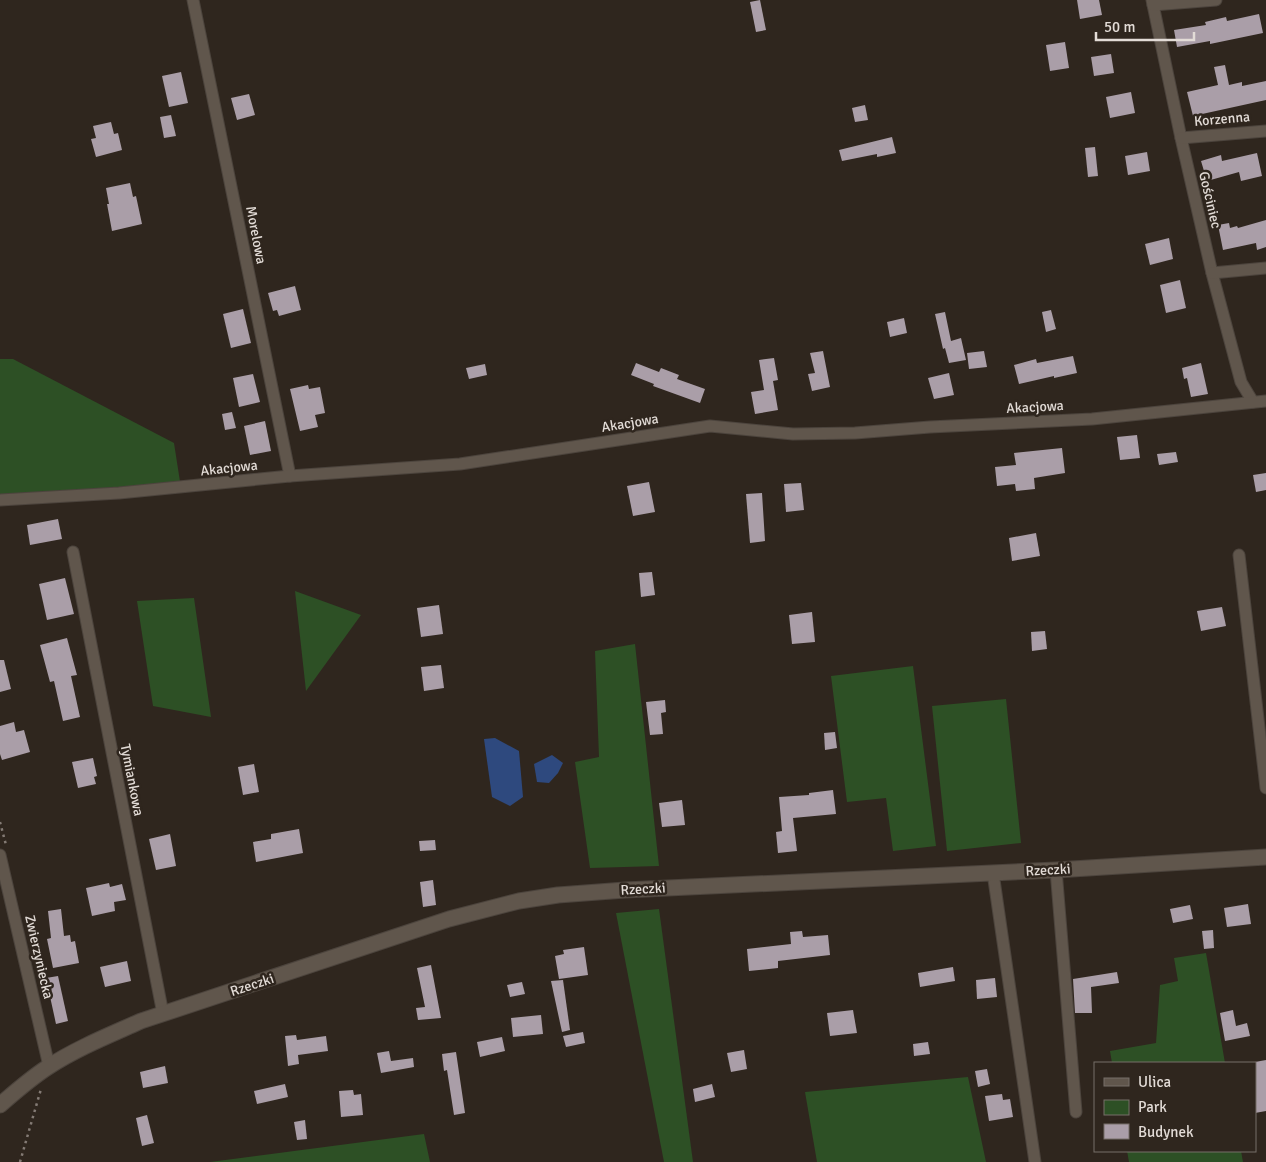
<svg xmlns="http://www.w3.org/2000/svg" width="1266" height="1162" font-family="Signika,sans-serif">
  <rect width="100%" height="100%" fill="#2f261e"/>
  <!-- green -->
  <g fill="#2d5025">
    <polygon points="0,359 13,359 174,443 181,488 0,500"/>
    <polygon points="295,591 361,615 306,691"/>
    <polygon points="194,598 211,717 153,706 137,601"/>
    <polygon points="635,644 659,866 590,868 575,762 599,757 595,651"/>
    <polygon points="913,666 936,846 893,851 886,798 847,802 831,676"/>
    <polygon points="1006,699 1021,843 947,851 932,706"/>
    <polygon points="659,909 693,1162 664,1162 616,913"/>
    <polygon points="1206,953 1225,1063 1112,1063 1110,1051 1156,1043 1160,985 1178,981 1174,958"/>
    <polygon points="968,1077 986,1162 817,1162 805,1092"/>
    <polygon points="424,1134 430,1162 210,1162"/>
    <polygon points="1127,1151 1241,1151 1243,1162 1129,1162"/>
  </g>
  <!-- water -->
  <g fill="#2e497e">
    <polygon points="495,738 519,751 523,797 510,806 492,797 484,739"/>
    <polygon points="552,755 563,763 558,773 549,783 537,782 534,764"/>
  </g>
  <!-- building -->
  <g fill="#aa9ea8">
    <polygon points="760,0 766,30 756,32 750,2"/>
    <polygon points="1077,0 1099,0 1102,15 1080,19"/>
    <polygon points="1259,14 1263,33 1210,44 1210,41 1177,47 1174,30 1206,25 1205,22 1226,17 1227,21"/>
    <polygon points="1065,42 1069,68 1050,71 1046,45"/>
    <polygon points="1111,54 1114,73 1094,76 1091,57"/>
    <polygon points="1225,65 1229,85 1242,82 1242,86 1266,81 1266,100 1193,116 1187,92 1218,85 1214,67"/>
    <polygon points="181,72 188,103 169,107 162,76"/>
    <polygon points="1131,92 1135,113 1110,118 1106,97"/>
    <polygon points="249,94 255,115 237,120 231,98"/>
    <polygon points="865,105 868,120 855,122 852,108"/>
    <polygon points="171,115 176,136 164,138 160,117"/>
    <polygon points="111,122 114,134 118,133 122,150 96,157 91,139 96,138 93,126"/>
    <polygon points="892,137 896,153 877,157 877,154 842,161 839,150"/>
    <polygon points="1095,147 1098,176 1088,177 1085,148"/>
    <polygon points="1147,152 1150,171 1128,175 1125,156"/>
    <polygon points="1257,153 1262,176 1241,181 1239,172 1207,181 1201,161 1221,155 1222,161"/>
    <polygon points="130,183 133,197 136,196 142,224 112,231 107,204 109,204 106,188"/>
    <polygon points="1266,220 1266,247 1257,250 1256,243 1223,250 1218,225 1229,223 1230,228 1237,226 1238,228"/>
    <polygon points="1169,238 1173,259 1150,265 1145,244"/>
    <polygon points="1180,280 1186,308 1166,313 1160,285"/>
    <polygon points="295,286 301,310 279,316 277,310 273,311 268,293"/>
    <polygon points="243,309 251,343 231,348 223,314"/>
    <polygon points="1051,310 1056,329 1046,332 1042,312"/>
    <polygon points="945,312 951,341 961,338 966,360 949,363 945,348 943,349 935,314"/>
    <polygon points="904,318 907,333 890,337 887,322"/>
    <polygon points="823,351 830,387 812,391 808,374 815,373 810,353"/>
    <polygon points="984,351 987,367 969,369 967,353"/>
    <polygon points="1073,356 1077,373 1054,378 1054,376 1019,384 1014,365 1036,359 1037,363"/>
    <polygon points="774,358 778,380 773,381 778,410 755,414 751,392 764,390 759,360"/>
    <polygon points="636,363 659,372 661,368 679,375 677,379 705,389 700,403 653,386 654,384 631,375"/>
    <polygon points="1201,363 1208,394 1191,397 1187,378 1184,379 1182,368"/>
    <polygon points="485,364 487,375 469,379 466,368"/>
    <polygon points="949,373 954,395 934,399 928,378"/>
    <polygon points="253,374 260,402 239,407 233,378"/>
    <polygon points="308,385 309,389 320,387 325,413 315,415 318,427 300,431 290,389"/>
    <polygon points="232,412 236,428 225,430 222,414"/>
    <polygon points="265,421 271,451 250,455 244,426"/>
    <polygon points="1137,435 1140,458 1120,460 1117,437"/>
    <polygon points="1062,448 1065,473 1034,478 1035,489 1016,491 1015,484 997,486 995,467 1016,465 1014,453"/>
    <polygon points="1176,452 1178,462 1159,465 1157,454"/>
    <polygon points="1266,473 1266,490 1256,492 1253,475"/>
    <polygon points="649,482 655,512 633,516 627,486"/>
    <polygon points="801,483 804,510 786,512 784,484"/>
    <polygon points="762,493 765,541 750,543 746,494"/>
    <polygon points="58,519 62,539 30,545 27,525"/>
    <polygon points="1036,533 1040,556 1012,561 1009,538"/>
    <polygon points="652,572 655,595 641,597 639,573"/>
    <polygon points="65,578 74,614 47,620 39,584"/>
    <polygon points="439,605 443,634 421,637 417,608"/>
    <polygon points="1222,607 1226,626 1201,631 1197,611"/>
    <polygon points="812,612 815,642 792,644 789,615"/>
    <polygon points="1045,631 1047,649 1032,651 1031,632"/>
    <polygon points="67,638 77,675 71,676 80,717 63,721 54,681 50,682 40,645"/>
    <polygon points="0,660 4,660 11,689 0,692"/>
    <polygon points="441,665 444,688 424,691 421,667"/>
    <polygon points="665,700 666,712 661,713 663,734 650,735 646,702"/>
    <polygon points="14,722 16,732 24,730 30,752 2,760 0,754 0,726"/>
    <polygon points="835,732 837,748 825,750 824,733"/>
    <polygon points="93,758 97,776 94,777 96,784 78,788 72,762"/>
    <polygon points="254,764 259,792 243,795 238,767"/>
    <polygon points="833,790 836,814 793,818 797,851 778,853 776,832 782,831 779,797 809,795 809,793"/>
    <polygon points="682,800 685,825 662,827 659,803"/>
    <polygon points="299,829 303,853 256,862 253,842 271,839 271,834"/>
    <polygon points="170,834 176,866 156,870 149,839"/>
    <polygon points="435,840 436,850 420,851 419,841"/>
    <polygon points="433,880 436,905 423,907 420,882"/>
    <polygon points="109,883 110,887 122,884 126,900 114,902 115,911 92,916 86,888"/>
    <polygon points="1248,904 1251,924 1227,927 1224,908"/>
    <polygon points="1190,905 1193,919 1173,923 1170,909"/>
    <polygon points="61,909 64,936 70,935 71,942 75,941 79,963 53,968 47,939 51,938 48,911"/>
    <polygon points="1213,930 1214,948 1204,949 1202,931"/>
    <polygon points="802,931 803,937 828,935 830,955 778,961 778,968 749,971 747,949 791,944 790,932"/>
    <polygon points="584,947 588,975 559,979 555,956 564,954 563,950"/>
    <polygon points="127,961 131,981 105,987 100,967"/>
    <polygon points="431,965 441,1018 418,1020 416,1008 425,1007 417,968"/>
    <polygon points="953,967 955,981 920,987 918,973"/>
    <polygon points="1117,972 1119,983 1091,987 1092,1013 1075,1013 1073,979"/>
    <polygon points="58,976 68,1021 56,1024 46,978"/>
    <polygon points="995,978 997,997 977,999 976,980"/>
    <polygon points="563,980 570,1030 562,1032 551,981"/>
    <polygon points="522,982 525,994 510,997 507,985"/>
    <polygon points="853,1010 857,1033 830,1036 827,1013"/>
    <polygon points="1233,1010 1236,1026 1247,1023 1250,1036 1225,1041 1220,1013"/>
    <polygon points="541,1015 543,1034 513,1037 511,1018"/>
    <polygon points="583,1032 585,1043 566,1047 563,1036"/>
    <polygon points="296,1035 297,1040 326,1036 328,1051 298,1055 299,1064 288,1066 285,1036"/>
    <polygon points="502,1037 505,1051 480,1057 477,1042"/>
    <polygon points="928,1042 930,1054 914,1056 913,1044"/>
    <polygon points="744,1050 747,1069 731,1072 727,1053"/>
    <polygon points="389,1051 391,1061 413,1058 414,1067 381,1073 377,1053"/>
    <polygon points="456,1052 465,1113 454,1115 447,1070 444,1071 442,1054"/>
    <polygon points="1266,1060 1266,1111 1255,1113 1255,1062"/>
    <polygon points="165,1066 168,1083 143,1088 140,1072"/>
    <polygon points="987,1069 990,1084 978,1087 975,1071"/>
    <polygon points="285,1084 288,1097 257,1104 254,1091"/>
    <polygon points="712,1084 715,1097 695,1102 693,1089"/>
    <polygon points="353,1090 354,1095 361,1094 363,1115 341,1117 339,1091"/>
    <polygon points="1002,1094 1003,1100 1010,1099 1013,1117 989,1121 985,1096"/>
    <polygon points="147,1115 154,1143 142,1146 136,1118"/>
    <polygon points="305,1120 307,1139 297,1140 294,1122"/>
  </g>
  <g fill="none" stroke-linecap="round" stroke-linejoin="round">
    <!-- street casing -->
    <g stroke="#4c443d" stroke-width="13">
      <g id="street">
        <polyline points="193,0 290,476"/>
        <polyline points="1152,0 1181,138 1212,273 1241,382 1253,402"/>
        <polyline points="1153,5 1216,0"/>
        <polyline points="1181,138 1266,131"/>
        <polyline points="1212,273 1266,268"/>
        <polyline points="0,500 119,493 290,476 460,464 710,426 793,434 855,433 930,427 1092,419 1266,401"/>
        <polyline points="73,552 163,1014"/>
        <polyline points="1239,555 1266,788"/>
        <polyline points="0,855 49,1066"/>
        <polyline points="1056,870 1076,1112"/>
        <polyline points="993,873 1035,1162"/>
      </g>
    </g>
    <!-- secondary casing -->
    <g stroke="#4c443d" stroke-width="17">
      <path id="secondary" d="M0,1105C16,1091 31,1078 48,1067C77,1048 110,1035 141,1021L449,919L519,901L558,895L625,890L1056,870L1266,857"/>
    </g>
    <!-- path -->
    <g stroke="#847b75" stroke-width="2.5" stroke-dasharray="2.5 4" stroke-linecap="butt">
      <polyline points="0,822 6,845"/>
      <polyline points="20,1162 41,1089"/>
    </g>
    <!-- street -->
    <use href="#street" stroke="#60564c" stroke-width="11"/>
    <!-- secondary -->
    <use href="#secondary" stroke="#60564c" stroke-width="15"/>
  </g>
  <g text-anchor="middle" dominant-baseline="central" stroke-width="5" stroke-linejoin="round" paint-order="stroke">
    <!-- street labels -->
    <g font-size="14" fill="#e3dcd7" stroke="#2f261e">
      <text transform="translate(1222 119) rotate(-5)">Korzenna</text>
      <text transform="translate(1210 200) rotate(77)">Gościniec</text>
      <text transform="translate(256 235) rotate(79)">Morelowa</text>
      <text transform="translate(1035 407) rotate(-3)">Akacjowa</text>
      <text transform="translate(630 423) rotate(-9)">Akacjowa</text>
      <text transform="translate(229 468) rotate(-6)">Akacjowa</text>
      <text transform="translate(132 780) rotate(79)">Tymiankowa</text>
      <text transform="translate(1048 870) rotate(-3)">Rzeczki</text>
      <text transform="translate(643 889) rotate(-3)">Rzeczki</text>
      <text transform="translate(39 957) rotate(77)">Zwierzyniecka</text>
      <text transform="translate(252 985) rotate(-18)">Rzeczki</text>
    </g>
  </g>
  <!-- legend -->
  <rect x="1094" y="1062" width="162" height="90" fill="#2f261e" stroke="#776f68"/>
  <rect x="1104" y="1078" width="25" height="8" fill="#60564c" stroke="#776f68"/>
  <text x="1138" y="1087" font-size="15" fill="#e3dcd7">Ulica</text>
  <rect x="1104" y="1100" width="25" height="15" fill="#2d5025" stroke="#776f68"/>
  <text x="1138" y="1112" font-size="15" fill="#e3dcd7">Park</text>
  <rect x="1104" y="1124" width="25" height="15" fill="#aa9ea8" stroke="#776f68"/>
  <text x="1138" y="1137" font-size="15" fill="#e3dcd7">Budynek</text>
  <!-- scale -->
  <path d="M1096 32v8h98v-8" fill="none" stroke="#e3dcd7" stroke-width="2.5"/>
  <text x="1104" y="32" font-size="15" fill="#e3dcd7" stroke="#2f261e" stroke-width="4" paint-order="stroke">50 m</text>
</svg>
